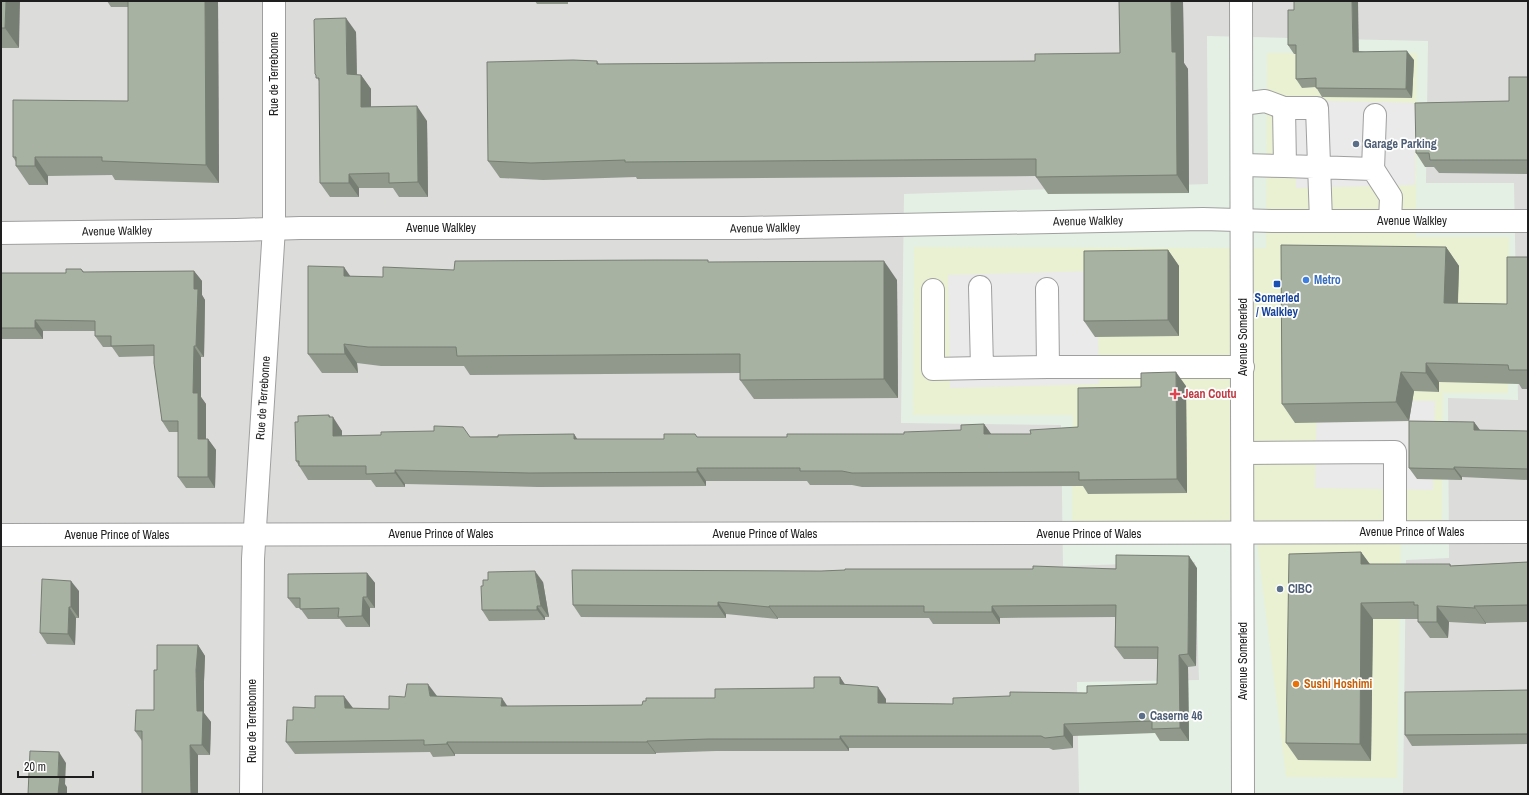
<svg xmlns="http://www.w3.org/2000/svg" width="1529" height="795" font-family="'Archivo Narrow',sans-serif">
  <rect width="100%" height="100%" fill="#e5f0e4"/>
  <!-- residential -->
  <polygon fill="#dcdcdb" points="1,1 1528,1 1528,794 1403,794 1406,560 1449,558 1448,398 1518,400 1514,183 1426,183 1428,41 1207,36 1208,184 904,194 901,423 1061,425 1063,566 1195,562 1199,680 1077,682 1079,794 1,794"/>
  <!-- commercial -->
  <polygon fill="#e9f1d2" points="1267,53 1417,53 1416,237 1509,237 1508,393 1443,393 1442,530 1401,530 1397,778 1286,777 1255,526 1072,526 1073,415 913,415 914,247 1266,248"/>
  <!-- parking -->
  <g fill="#eaeaea">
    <polygon points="1296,100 1416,103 1415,185 1296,188"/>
    <polygon points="1097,271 1099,384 950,388 948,275"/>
    <polygon points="1317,399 1435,401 1433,490 1315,488"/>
  </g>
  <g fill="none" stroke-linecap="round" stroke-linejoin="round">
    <!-- minor casing -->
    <g stroke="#9f9f9f" stroke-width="24">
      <g id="minor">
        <polyline points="1241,1 1243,794"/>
        <polyline points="1242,104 1265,101 1284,108"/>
        <polyline points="1242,165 1285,166"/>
        <polyline points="1373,169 1375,115"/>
        <polyline points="1321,221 1317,108 1284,108 1285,166 1373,169 1391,197 1390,221"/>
        <polyline points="1,233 236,230 300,228 743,228 1203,219 1273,221 1528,221"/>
        <polyline points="980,287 982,368 1048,367"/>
        <polyline points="1047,289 1048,367 1243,367"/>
        <polyline points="933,290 933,369 982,368"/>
        <polyline points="1243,453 1395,452 1395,532"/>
        <polyline points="1,535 1528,532"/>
        <polyline points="251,794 253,559 274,228 274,1"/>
      </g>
    </g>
    <!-- minor -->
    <use href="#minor" stroke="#fff" stroke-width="22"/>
  </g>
  <!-- wall -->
  <g fill="#90998c">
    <polygon points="1,1 19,48 1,48"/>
    <polygon points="107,1 218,1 219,183 115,180 112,175 48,176 48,185 29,185 16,166 16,162 13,157 128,101 128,7 111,7"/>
    <polygon points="535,1 568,1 568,4 537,4"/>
    <polygon points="1119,1 1188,1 1188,2 1183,2 1184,63 1188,69 1189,193 1048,194 1036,177 1036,176 637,179 636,177 543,180 500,178 488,161 597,61 599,64 1035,61 1120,53"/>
    <polygon points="1294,10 1359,51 1414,60 1412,98 1322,97 1316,87 1302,88 1296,79 1296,54 1294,54 1288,45"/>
    <polygon points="356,32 357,75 361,75 371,89 371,107 427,121 428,197 399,197 393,188 359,188 359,197 330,197 320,183 319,81 315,74"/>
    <polygon points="1528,77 1528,174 1439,173 1434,167 1425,167 1416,153 1509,101"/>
    <polygon points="1446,247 1459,266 1458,303 1507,304 1528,257 1528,389 1522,389 1519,384 1439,382 1439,392 1414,391 1409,421 1474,422 1480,430 1528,431 1528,480 1462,477 1462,480 1417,479 1409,468 1409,421 1295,423 1282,404"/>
    <polygon points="1168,250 1179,266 1179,336 1095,337 1084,321"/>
    <polygon points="710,262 897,280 898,398 754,399 740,380 740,373 470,375 464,366 381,366 357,363 358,373 322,373 308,354 350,276 383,277 454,270"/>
    <polygon points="81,269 84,272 194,271 202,281 202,295 205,300 204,357 201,357 201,397 206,404 206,439 208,439 216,450 215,488 186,488 178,477 178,432 169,432 162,421 154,356 119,357 112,347 103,347 95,336 95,331 43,331 43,339 1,339 1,273 66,273"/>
    <polygon points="1186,386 1187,493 1088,494 1083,486 862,487 852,485 810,485 807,481 706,481 706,486 538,487 405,484 405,487 376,487 371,480 308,480 296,461 298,422 330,417 342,431 342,436 470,437 574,434 577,439 664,439 695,434 697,437 787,437 904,434 961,430 984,424 991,434 1031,434 1078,427"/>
    <polygon points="1361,552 1370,564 1450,564 1451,566 1528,562 1528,622 1486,623 1486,624 1449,622 1448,638 1430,638 1418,622 1418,619 1373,619 1371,761 1298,760 1286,743"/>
    <polygon points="1197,568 1196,666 1188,667 1189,741 1160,741 1155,733 1073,736 1073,748 1053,750 1049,748 849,748 849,751 716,751 656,753 656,754 455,754 455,756 433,757 430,752 295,754 286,742 293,720 315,708 389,709 437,696 507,706 642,705 814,688 840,677 845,685 886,699 886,703 953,704 1087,693 1157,684 1158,659 1124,659 1115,647 1115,617 1000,618 1000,624 933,624 929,618 778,618 778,619 726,614 726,618 581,617 573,605 821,571"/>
    <polygon points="367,573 375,583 375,608 370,608 370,627 346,627 340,619 308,619 300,608 296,608 288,598"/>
    <polygon points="543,582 549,617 545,617 545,620 489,621 482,610"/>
    <polygon points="79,591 79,618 76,618 75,645 47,644 40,633"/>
    <polygon points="198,645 205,656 204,681 204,713 211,722 210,755 198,755 198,794 142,794 142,741 135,731 154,710 157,670"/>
    <polygon points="1528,690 1528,744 1412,746 1405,735"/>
  </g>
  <!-- shaded-wall -->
  <g fill="#767d72">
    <polygon points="6,1 20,1 19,48 5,28"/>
    <polygon points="205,1 218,1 219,183 206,165"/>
    <polygon points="1171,1 1182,1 1183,2 1184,63 1188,69 1189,193 1177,175 1172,52"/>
    <polygon points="1352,1 1358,1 1359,60 1353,52"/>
    <polygon points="346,18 356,32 357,89 347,74"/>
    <polygon points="1407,51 1414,60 1412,98 1406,89"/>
    <polygon points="361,75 371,89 371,122 361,107"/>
    <polygon points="417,106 427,121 428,197 418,182"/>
    <polygon points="35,157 48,176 48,185 35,166"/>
    <polygon points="349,174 359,188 359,197 349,183"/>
    <polygon points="1446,247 1459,266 1457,322 1444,303"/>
    <polygon points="1168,250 1179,266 1179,336 1168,320"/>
    <polygon points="884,261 897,280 898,398 884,379"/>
    <polygon points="344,267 357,286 344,276"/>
    <polygon points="194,271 202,281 202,295 205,300 204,357 196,346 194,289"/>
    <polygon points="35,320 43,331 43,339 35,328"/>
    <polygon points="344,344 357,363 358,373 345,354"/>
    <polygon points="194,346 201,357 201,397 206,404 206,450 198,439 193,393"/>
    <polygon points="1426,363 1439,382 1439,392 1426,373"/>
    <polygon points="1176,372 1186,386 1187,493 1177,479"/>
    <polygon points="1401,372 1414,391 1409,421 1396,402"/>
    <polygon points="329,415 333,420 333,417 342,431 342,449 333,436"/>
    <polygon points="1474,422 1482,433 1474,430"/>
    <polygon points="984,424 994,438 984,434"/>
    <polygon points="574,434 583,448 574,439"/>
    <polygon points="208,439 216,450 215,488 208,477"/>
    <polygon points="1454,467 1462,477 1462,480 1454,469"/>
    <polygon points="697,468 706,481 706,486 697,472"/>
    <polygon points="395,470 405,484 405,487 395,473"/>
    <polygon points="1361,552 1373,569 1361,564"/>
    <polygon points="1189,556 1197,568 1196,666 1188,654"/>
    <polygon points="535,571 543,582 549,617 541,606"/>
    <polygon points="367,573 375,583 375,608 367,597"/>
    <polygon points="71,581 79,591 79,618 71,607"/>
    <polygon points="363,597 370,608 370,627 362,616"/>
    <polygon points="718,602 726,614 726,618 718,606"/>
    <polygon points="1361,603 1373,619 1371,761 1360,744"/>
    <polygon points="537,606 545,617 545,620 537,610"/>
    <polygon points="769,606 778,618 778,619 769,607"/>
    <polygon points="992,606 1000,618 1000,624 992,612"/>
    <polygon points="1437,606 1449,622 1448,638 1437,622"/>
    <polygon points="1474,606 1486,623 1486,624 1475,608"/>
    <polygon points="69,607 76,618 75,645 68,634"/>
    <polygon points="198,645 205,656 204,681 204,713 211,722 210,755 202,745 197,711 196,670"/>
    <polygon points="1179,655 1188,667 1189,741 1180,728"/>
    <polygon points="840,677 848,689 840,684"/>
    <polygon points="428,684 437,696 430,696"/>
    <polygon points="878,687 886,699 886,715 878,703"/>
    <polygon points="344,696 353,708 345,708"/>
    <polygon points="502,698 510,710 501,706"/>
    <polygon points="1064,724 1073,736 1073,748 1064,736"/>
    <polygon points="840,736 849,748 849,751 840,739"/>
    <polygon points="647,741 656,753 656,754 647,742"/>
    <polygon points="447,742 455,754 455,756 447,744"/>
    <polygon points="190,745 198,755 198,794 191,794"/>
    <polygon points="59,752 66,763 65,784 67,787 67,794 58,794 58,776"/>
  </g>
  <!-- building -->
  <g fill="#a8b2a3" stroke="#767d72">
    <polygon points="1,1 6,1 5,28 1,28"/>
    <polygon points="128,1 205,1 206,165 102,161 102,157 35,157 35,166 16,166 16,157 13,157 13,100 128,101"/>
    <polygon points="1119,1 1171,1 1172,52 1176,52 1177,175 1036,177 1036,159 625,162 625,160 531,163 488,161 487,62 573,60 597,61 597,64 1035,61 1035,54 1120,53"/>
    <polygon points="1294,1 1352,1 1353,52 1407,51 1406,89 1316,88 1316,78 1296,79 1296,45 1288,45 1288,10 1294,10"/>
    <polygon points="346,18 347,74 361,75 361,107 417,106 418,182 389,183 389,173 349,174 349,183 320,183 319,78 316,78 316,75 315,74 314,20 315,19"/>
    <polygon points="1509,77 1528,77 1528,160 1430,160 1429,153 1416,153 1415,103 1509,101"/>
    <polygon points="1281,245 1446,247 1444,303 1507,304 1507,257 1528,257 1528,370 1509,370 1508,365 1426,363 1426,373 1401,372 1396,402 1282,404"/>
    <polygon points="1168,250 1168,320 1084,321 1084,251"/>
    <polygon points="656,260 708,260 708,262 884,261 884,379 740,380 740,354 457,356 456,347 368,347 344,344 345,354 308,354 308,266 344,267 344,276 383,277 383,267 454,270 455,261"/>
    <polygon points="66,269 81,269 83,272 194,271 194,289 198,289 196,346 194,346 193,393 198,393 198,439 208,439 208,477 178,477 178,421 162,421 154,363 154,345 111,346 111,336 95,336 95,321 35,320 35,328 1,328 1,273 66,273"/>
    <polygon points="1176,372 1177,479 1079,480 1079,472 852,473 842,471 800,471 800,468 697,468 697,472 529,473 395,470 395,473 366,474 366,466 299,466 299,461 296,461 295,422 298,422 298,416 329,415 329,417 333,417 333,436 381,435 381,432 434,431 434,426 435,426 463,427 470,437 498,437 498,435 574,434 574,439 664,439 664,434 695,434 697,437 787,437 787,434 904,434 904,432 961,430 961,425 984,424 984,434 1031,434 1030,430 1078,427 1078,388 1141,387 1141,373"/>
    <polygon points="1409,421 1474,422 1474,430 1528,431 1528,469 1454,467 1454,469 1409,468"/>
    <polygon points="1361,552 1361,564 1450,564 1450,566 1528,562 1528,605 1474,606 1475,608 1437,606 1437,622 1418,622 1418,605 1414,605 1414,602 1361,603 1360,744 1286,743 1289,554"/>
    <polygon points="1116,555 1189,556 1188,654 1179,655 1180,728 1152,729 1152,721 1064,724 1064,736 1045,738 1041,736 840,736 840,739 708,739 647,741 647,742 447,742 447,744 424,745 424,740 286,742 287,720 293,720 293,707 315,708 315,696 344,696 345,708 389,709 389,696 405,697 407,684 428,684 430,696 502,698 501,706 525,706 642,705 643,701 646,701 646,698 715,698 715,689 814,688 814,677 840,677 840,684 878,687 878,703 953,704 953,698 1010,696 1010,692 1087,693 1087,686 1157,684 1158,647 1115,647 1116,605 992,606 992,612 924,612 924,606 769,606 769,607 718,602 718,606 573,605 572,570 821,571 845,570 845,569 1033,569 1033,566 1116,569"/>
    <polygon points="535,571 541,606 537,606 537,610 482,610 481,586 483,586 483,580 488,580 488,572"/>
    <polygon points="367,573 367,597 363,597 362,616 338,617 339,608 300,609 300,598 288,598 288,574"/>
    <polygon points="42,579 71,581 71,607 69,607 68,634 40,633"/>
    <polygon points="157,645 198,645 196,670 197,711 203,711 202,745 190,745 191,794 142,794 142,731 135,731 136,710 154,710 154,670 157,670"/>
    <polygon points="1528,690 1528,734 1405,735 1405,692"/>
    <polygon points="30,751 59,752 58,776 60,776 58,794 28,794"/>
  </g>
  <!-- markers -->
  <g fill="#5c6f8a" stroke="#fff" stroke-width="1.5">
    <circle cx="1356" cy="144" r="4"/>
    <circle cx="1280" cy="589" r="4"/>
    <circle cx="1142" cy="716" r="4"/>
  </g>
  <circle fill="#3f7fe0" stroke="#fff" stroke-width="1.5" cx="1306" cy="280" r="4"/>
  <rect fill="#1a4fb4" stroke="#fff" stroke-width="1.5" x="1273" y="280" width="8" height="8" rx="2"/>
  <path fill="#e0444e" stroke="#fff" stroke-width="1.5" d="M1173 388h4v4h4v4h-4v4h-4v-4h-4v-4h4z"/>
  <circle fill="#e8710a" stroke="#fff" stroke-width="1.5" cx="1296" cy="684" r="4"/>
  <g text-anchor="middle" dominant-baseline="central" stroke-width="3.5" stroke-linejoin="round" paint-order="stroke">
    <!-- street labels -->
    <g font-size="12" fill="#1e1e1e" stroke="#fff">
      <text transform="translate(274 74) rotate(-90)">Rue de Terrebonne</text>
      <text transform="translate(1088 221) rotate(-1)">Avenue Walkley</text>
      <text x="1412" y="221">Avenue Walkley</text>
      <text x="441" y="228">Avenue Walkley</text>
      <text transform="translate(765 228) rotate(-1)">Avenue Walkley</text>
      <text transform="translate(117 231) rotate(-1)">Avenue Walkley</text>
      <text transform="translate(1243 337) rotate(-90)">Avenue Somerled</text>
      <text transform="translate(263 398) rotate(-86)">Rue de Terrebonne</text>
      <text x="1412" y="532">Avenue Prince of Wales</text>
      <text x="441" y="534">Avenue Prince of Wales</text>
      <text x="765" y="534">Avenue Prince of Wales</text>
      <text x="1089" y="534">Avenue Prince of Wales</text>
      <text x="117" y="535">Avenue Prince of Wales</text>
      <text transform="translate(1243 661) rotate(-90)">Avenue Somerled</text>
      <text transform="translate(252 721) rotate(-90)">Rue de Terrebonne</text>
    </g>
    <!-- service labels -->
    <g font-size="12" font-weight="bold" fill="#4e5e75" stroke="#fff" text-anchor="start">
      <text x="1364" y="144">Garage Parking</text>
      <text x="1288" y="589">CIBC</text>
      <text x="1150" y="716">Caserne 46</text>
    </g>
    <!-- shop labels -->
    <g font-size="12" font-weight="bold" fill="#366cbe" stroke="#fff" text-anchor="start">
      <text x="1314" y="280">Metro</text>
    </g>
    <!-- transit labels -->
    <g font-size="12" font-weight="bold" fill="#164399" stroke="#fff">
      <text x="1277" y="298">Somerled<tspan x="1277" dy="14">/ Walkley</tspan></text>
    </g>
    <!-- health labels -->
    <g font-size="12" font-weight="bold" fill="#be3a42" stroke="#fff" text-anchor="start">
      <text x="1183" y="394">Jean Coutu</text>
    </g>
    <!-- food labels -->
    <g font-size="12" font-weight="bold" fill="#c56008" stroke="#fff" text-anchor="start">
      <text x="1304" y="684">Sushi Hoshimi</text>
    </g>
  </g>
  <!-- border -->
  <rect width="1529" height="795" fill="none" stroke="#1e1e1e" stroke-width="4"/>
  <!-- scale -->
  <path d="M18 771v6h75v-6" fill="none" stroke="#1e1e1e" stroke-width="2"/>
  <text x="24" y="771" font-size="12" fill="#1e1e1e" stroke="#ffffff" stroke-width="3" paint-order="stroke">20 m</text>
</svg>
